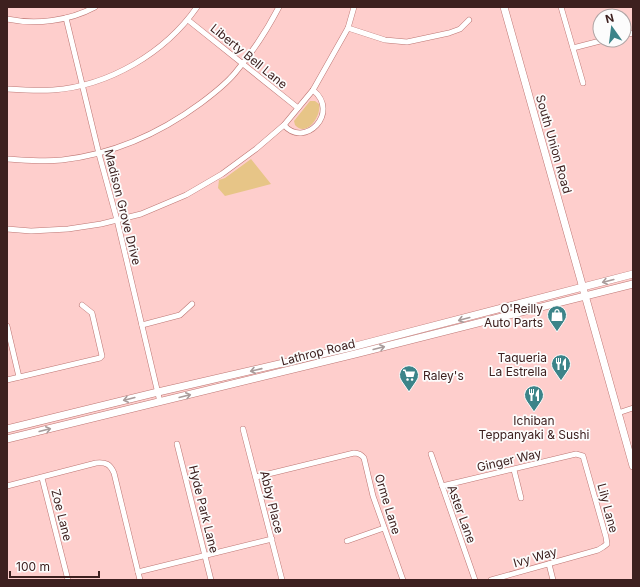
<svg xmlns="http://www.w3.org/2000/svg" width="640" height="587" font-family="Inter,sans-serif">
  <rect width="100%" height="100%" fill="#fececc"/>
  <!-- green -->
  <g fill="#e7c587">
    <path d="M310,101H315L319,104C322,116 306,138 295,125L294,121Z"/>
    <polygon points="251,159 271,184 225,196 218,188 219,180 225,178"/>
  </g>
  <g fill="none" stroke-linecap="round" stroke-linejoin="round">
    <!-- minor casing -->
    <g stroke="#bd7673" stroke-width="6">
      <g id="minor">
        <polyline points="561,7 583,83"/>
        <polyline points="66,18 99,154 117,220 160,402"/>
        <path d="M7,19C36,25 69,21 95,7"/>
        <polyline points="188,20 298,108"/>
        <polyline points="348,28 385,40 407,42 449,33 460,29 469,20"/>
        <polyline points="624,35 633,33"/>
        <polyline points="573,48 604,40"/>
        <path d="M7,89C22,90 37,91 53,90C109,86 165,53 197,7"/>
        <path d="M284,125C304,149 341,113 313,90"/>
        <path d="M7,159C25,160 43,162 62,160C114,154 159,134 201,103C213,94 226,84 235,73C252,53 267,30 279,7"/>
        <polyline points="7,229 31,231 68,229 101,224 141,214 186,195 222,174 256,149 284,125 313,90 348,28 354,7"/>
        <polyline points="142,325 180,315 192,304"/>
        <polyline points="7,326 19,377"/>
        <polyline points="7,380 100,358 102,356 92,313 82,305"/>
        <polyline points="618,413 633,408"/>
        <polyline points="243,429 282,580"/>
        <polyline points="177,444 211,580"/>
        <polyline points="431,454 475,580"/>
        <polyline points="514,470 521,498"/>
        <path d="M256,477L354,453C358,453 361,454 364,458L373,496L403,580"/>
        <polyline points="42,478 68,580"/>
        <path d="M7,486L96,463C106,462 110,464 114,473L140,580"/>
        <polyline points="442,486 576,454 583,456 606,537 607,544 603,547 598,550 491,580"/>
        <polyline points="347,541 384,528"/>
        <polyline points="549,564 553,580"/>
        <polyline points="138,572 272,539"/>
      </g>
    </g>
    <!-- tertiary casing -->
    <g stroke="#bd7673" stroke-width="8">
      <polyline id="tertiary" points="504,7 633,466"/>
    </g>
    <!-- secondary casing -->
    <g stroke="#bd7673" stroke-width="8">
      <g id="secondary">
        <polyline points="7,429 158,392 348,348 633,274"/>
        <polyline points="7,439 355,354 633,284"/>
      </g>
    </g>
    <!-- minor -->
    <use href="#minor" stroke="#fff" stroke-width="5"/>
    <!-- tertiary -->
    <use href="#tertiary" stroke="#fff" stroke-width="7"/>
    <!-- secondary -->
    <use href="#secondary" stroke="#fff" stroke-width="7"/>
  </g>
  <!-- one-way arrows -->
  <defs><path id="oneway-shaft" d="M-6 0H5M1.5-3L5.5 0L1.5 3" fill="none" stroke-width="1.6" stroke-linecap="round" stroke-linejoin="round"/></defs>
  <g stroke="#a89b9a">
    <use href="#oneway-shaft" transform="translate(608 281) rotate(166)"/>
    <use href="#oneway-shaft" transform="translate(464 319) rotate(165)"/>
    <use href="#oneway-shaft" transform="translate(379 348) rotate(-14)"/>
    <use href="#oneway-shaft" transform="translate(256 370) rotate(167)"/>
    <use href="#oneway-shaft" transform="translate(185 396) rotate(-14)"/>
    <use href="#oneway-shaft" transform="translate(129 399) rotate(166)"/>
    <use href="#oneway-shaft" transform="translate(45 430) rotate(-14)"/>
  </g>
  <!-- icons -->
  <defs>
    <g id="shop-pin" transform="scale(1)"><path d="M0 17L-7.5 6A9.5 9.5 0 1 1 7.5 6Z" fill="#3c8489" stroke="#fcfcfc"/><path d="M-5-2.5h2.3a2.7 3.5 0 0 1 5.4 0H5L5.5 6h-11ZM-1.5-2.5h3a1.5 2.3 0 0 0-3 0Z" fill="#fff"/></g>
    <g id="restaurant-pin" transform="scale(1)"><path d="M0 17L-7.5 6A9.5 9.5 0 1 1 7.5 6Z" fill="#3c8489" stroke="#fcfcfc"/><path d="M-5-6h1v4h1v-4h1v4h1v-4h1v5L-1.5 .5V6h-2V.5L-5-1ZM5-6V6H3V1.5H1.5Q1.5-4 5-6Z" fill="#fff"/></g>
    <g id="supermarket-pin" transform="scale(1)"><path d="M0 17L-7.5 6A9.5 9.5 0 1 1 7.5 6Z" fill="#3c8489" stroke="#fcfcfc"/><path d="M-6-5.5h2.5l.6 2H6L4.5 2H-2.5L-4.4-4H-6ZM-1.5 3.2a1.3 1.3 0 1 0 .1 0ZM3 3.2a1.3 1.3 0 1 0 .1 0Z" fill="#fff"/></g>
  </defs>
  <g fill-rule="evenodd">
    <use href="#shop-pin" x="557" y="315"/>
    <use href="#restaurant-pin" x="561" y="364"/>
    <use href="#supermarket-pin" x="409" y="375"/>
    <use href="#restaurant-pin" x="534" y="395"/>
  </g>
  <g text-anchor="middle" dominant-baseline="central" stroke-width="3.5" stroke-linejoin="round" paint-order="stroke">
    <!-- street labels -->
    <g font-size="12" fill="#3d201f" stroke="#fcfcfc">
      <text transform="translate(249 56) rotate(39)">Liberty Bell Lane</text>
      <text transform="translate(554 144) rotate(74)">South Union Road</text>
      <text transform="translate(123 207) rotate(76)">Madison Grove Drive</text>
      <text transform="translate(318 352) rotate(-14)">Lathrop Road</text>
      <text transform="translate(509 460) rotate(-13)">Ginger Way</text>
      <text transform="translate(272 502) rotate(76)">Abby Place</text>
      <text transform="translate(388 504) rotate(73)">Orme Lane</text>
      <text transform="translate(608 508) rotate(75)">Lily Lane</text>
      <text transform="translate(204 509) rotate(76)">Hyde Park Lane</text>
      <text transform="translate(462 514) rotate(70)">Aster Lane</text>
      <text transform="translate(62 515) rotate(76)">Zoe Lane</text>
      <text transform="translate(535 557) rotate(-16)">Ivy Way</text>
    </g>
    <!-- poi labels -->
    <g font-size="12" fill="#3d201f" stroke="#fcfcfc" text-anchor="end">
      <text x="543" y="308">O'Reilly<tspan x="543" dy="14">Auto Parts</tspan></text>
      <text x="547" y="357">Taqueria<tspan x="547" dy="14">La Estrella</tspan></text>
      <text x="423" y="375" text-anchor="start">Raley's</text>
      <text x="534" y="420" text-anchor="middle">Ichiban<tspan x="534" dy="14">Teppanyaki &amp; Sushi</tspan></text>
    </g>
  </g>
  <!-- border -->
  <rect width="640" height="587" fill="none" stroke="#3d201f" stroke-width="16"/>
  <!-- north arrow -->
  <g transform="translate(612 28) rotate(346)"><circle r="19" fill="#fcfcfc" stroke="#b0a4a4"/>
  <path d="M0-3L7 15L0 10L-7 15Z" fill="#3c8489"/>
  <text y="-6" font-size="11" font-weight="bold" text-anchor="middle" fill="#3d201f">N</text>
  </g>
  <!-- scale -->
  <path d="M10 571v6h89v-6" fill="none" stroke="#3d201f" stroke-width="2"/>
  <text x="16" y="571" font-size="12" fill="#3d201f" stroke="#fcfcfc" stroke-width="3" paint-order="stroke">100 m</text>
</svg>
